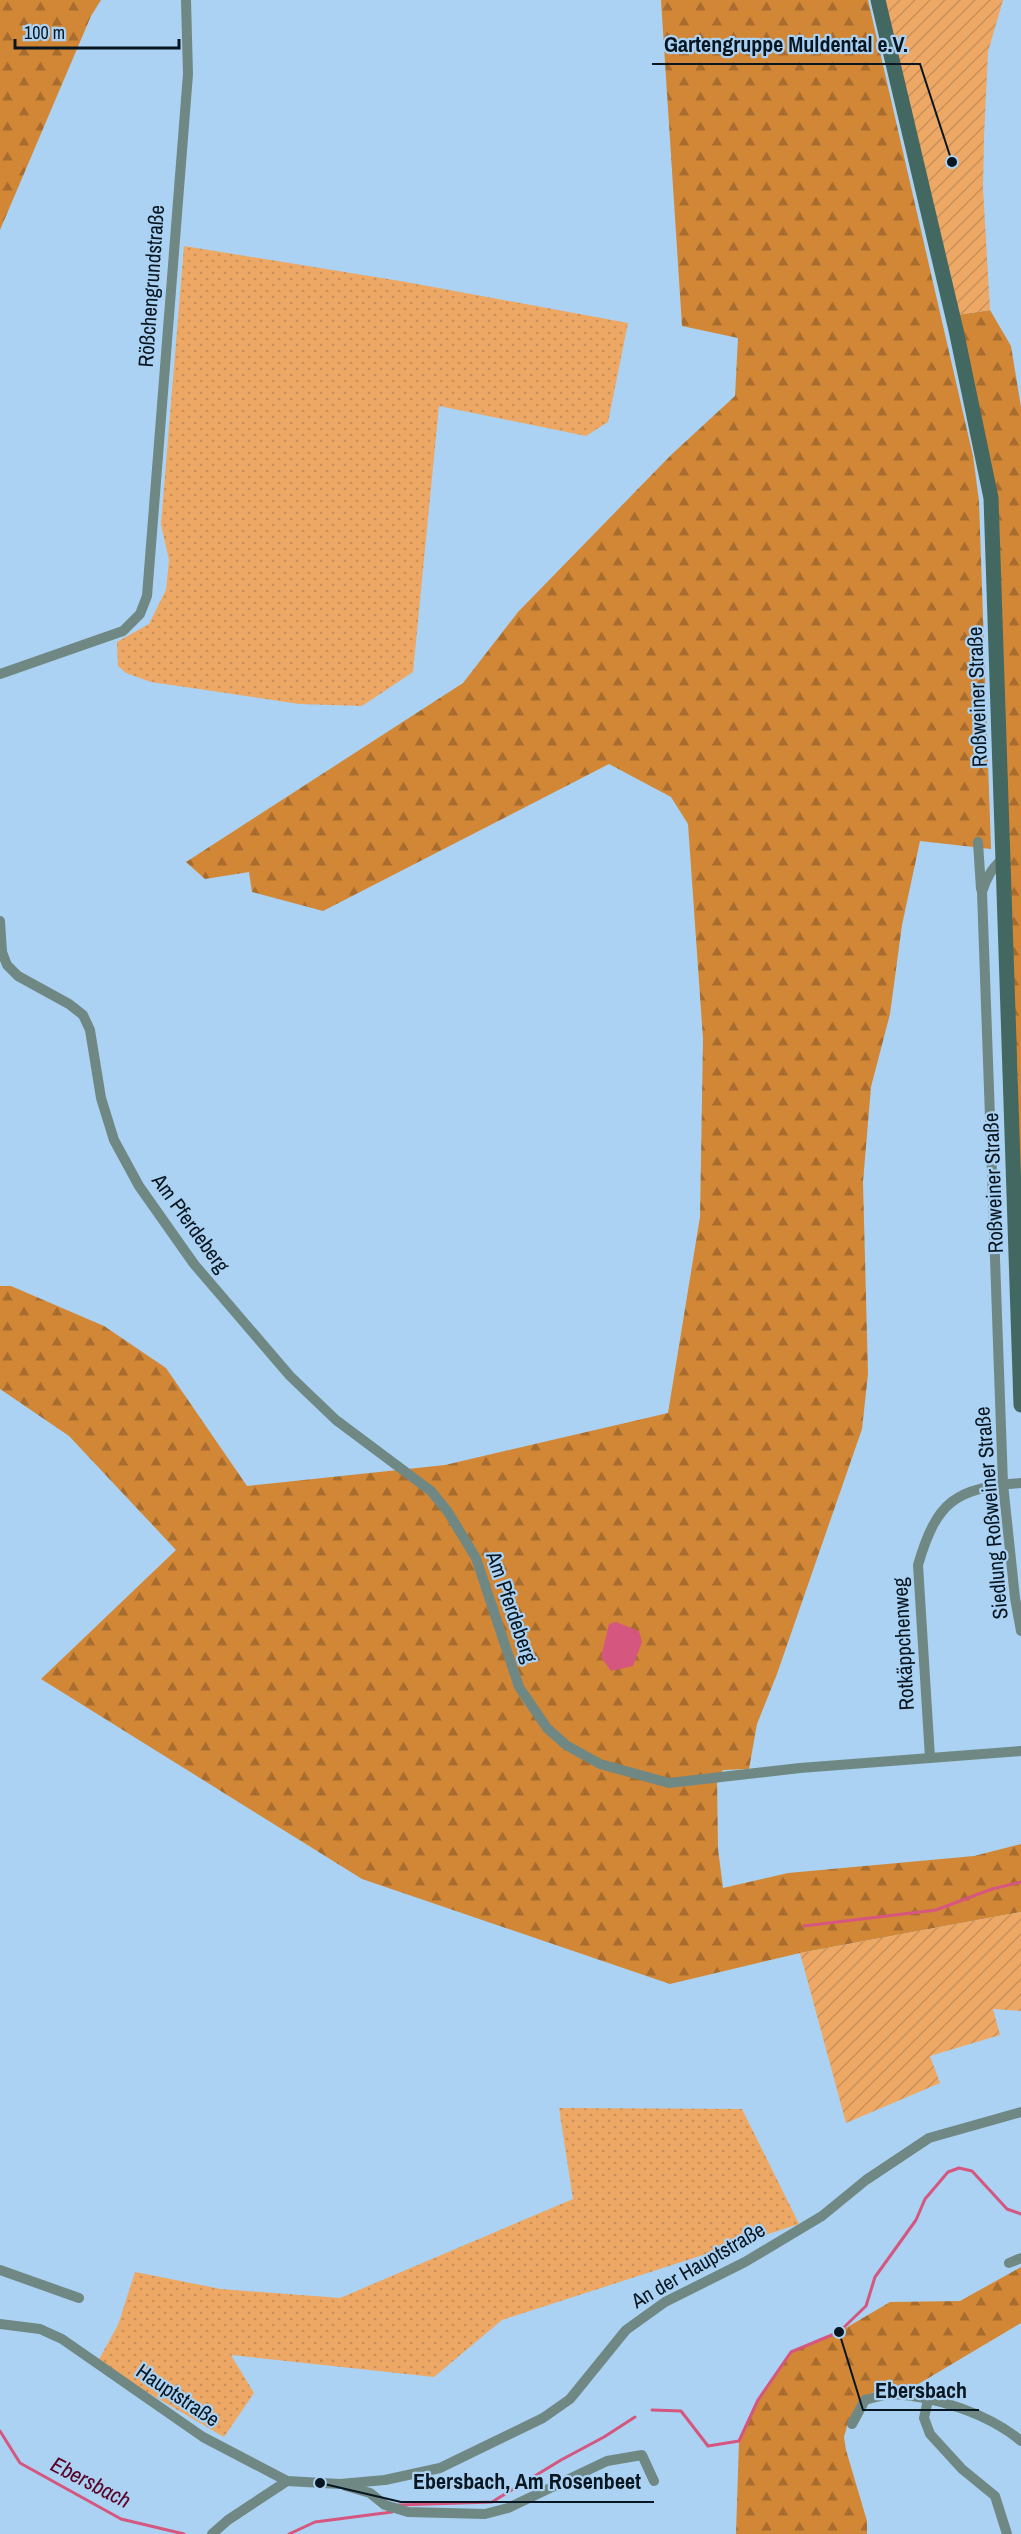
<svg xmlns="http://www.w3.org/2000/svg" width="1021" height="2534" font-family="'Archivo Narrow',sans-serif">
  <defs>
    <pattern id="grass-dots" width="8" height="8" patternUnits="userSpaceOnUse" patternTransform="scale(1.5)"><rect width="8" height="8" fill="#eda865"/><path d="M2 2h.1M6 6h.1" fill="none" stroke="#ca9057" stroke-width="1.8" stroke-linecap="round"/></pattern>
    <pattern id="forest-firs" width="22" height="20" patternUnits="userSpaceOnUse" patternTransform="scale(1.5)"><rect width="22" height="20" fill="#d28737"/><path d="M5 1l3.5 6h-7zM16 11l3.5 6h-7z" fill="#a86d2e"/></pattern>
    <pattern id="garden-furrows" width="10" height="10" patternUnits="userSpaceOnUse" patternTransform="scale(1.5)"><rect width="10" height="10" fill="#eda865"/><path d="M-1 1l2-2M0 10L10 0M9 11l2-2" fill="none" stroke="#ca9057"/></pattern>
  </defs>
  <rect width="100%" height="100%" fill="#abd2f2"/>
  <!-- grass -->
  <g fill="url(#grass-dots)">
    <polygon points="184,246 406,282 628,323 608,422 586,436 439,406 413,672 362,706 299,704 151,682 126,673 118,666 117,642 149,624 166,590 169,560 161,524"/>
    <polygon points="559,2108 742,2109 799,2224 502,2320 434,2377 231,2355 254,2393 224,2437 97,2363 118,2325 135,2272 221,2289 340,2298 573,2199"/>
  </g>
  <!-- forest -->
  <g fill="url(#forest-firs)">
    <polygon points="0,0 101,0 91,16 0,230"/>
    <polygon points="661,0 868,0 973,456 979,501 991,849 920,841 902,925 890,1014 871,1087 863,1182 868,1374 862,1429 777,1674 757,1724 749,1769 723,1770 717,1779 718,1849 723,1888 788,1873 974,1856 1021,1844 1021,1912 800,1953 670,1984 362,1879 41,1679 176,1550 69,1436 0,1389 0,1286 11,1286 104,1326 166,1368 247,1486 445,1465 668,1413 700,1217 703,1039 688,824 671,797 609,764 323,911 252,892 249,872 205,879 186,862 463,683 518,612 671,455 735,396 738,338 682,326"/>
    <polygon points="990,310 1011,346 1021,407 1021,1234 1017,1057 1014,1053 1001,614 957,315"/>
    <polygon points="1021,2267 1021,2323 905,2392 881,2390 869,2394 849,2419 844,2437 846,2450 867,2521 867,2534 736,2534 739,2441 758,2400 791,2352 839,2332 890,2302 960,2301"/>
  </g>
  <!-- garden -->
  <g fill="url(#garden-furrows)">
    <polygon points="883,0 1003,0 988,52 984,137 983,188 990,310 957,315"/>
    <polygon points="1021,1912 1021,2011 993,2009 1000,2035 930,2056 940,2083 846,2123 800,1953"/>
  </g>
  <!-- water -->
  <polygon fill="#d5567e" points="616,1622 639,1631 642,1642 633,1666 611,1671 601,1657 609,1624"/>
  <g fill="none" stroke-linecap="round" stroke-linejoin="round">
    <!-- stream -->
    <g stroke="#d5567e" stroke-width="3">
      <polyline points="804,1926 936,1910 992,1889 1021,1882"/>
      <polyline points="652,2410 681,2411 708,2446 739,2441 758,2400 791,2352 839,2332 866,2306 875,2277 916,2220 925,2199 948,2172 959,2168 972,2171 1007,2209 1021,2214"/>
      <polyline points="0,2431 20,2463 121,2519 184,2534"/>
      <polyline points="398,2505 492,2502 561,2460 604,2437 635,2417"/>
      <polyline points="289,2534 315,2522 392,2512"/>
    </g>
    <!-- minor -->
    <g stroke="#708884" stroke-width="10">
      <polyline points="0,674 123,631 140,614 147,596 188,74 186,0"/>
      <polyline points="978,842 981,889"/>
      <path d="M1002,860C991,868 986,879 982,892L1003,1484L1015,1598L1021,1631"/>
      <polyline points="0,921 2,952 7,965 18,976 69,1004 83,1015 90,1030 101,1098 114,1140 139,1186 194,1264 290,1376 336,1420 431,1491 448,1512 476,1558 519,1687 547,1728 566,1745 600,1764 669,1783 800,1768 1021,1751"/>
      <path d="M930,1758L918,1565C937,1500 956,1488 1021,1483"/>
      <polyline points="1009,2263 1021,2258"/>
      <polyline points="0,2270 79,2298"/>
      <polyline points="0,2324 40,2329 62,2339 203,2437 287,2481 340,2484 385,2480 440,2468 543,2418 570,2399 626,2330 665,2302 745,2262 822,2216 866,2180 929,2138 1021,2112"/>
      <polyline points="928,2400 924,2418 930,2434 962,2469 995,2496 1007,2534"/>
      <path d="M852,2424L865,2400C874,2398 884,2394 892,2394C935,2396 989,2414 1021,2441"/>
      <polyline points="346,2486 370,2493 385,2505 408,2512 485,2514 508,2508 607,2461 642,2455 654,2481"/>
      <polyline points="212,2534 228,2520 287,2481"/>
    </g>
    <!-- secondary -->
    <polyline stroke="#436761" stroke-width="15" points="878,0 956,330 991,498 1021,1405"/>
  </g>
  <g text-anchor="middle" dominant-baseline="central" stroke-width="4.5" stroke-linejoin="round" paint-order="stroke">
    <!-- street labels -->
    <g font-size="21" fill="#081621" stroke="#abd2f2">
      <text transform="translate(151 286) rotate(-86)">Rößchengrundstraße</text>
      <text transform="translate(977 697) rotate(-92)">Roßweiner Straße</text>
      <text transform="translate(993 1183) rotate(-92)">Roßweiner Straße</text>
      <text transform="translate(191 1223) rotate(54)">Am Pferdeberg</text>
      <text transform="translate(991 1513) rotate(-95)">Siedlung Roßweiner Straße</text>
      <text transform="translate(512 1607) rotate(71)">Am Pferdeberg</text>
      <text transform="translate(903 1644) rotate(-93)">Rotkäppchenweg</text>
      <text transform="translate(698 2265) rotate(-30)">An der Hauptstraße</text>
      <text transform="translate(178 2395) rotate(34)">Hauptstraße</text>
    </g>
    <!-- water labels -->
    <g font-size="22" font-style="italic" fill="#580327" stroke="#abd2f2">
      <text transform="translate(91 2482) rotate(27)">Ebersbach</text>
    </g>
  </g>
  <!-- callouts -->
  <path fill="none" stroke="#081621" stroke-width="2" d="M952 162L920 64H652M839 2332L863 2410H979M320 2483L401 2502H654"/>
  <g fill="#081621" stroke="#abd2f2" stroke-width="2">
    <circle cx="952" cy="162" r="6"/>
    <circle cx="839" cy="2332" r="6"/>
    <circle cx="320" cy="2483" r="6"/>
  </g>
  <g font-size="22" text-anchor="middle" font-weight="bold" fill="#081621" stroke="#abd2f2" stroke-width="4.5" stroke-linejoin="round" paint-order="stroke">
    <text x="786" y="52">Gartengruppe Muldental e.V.</text>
    <text x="921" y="2398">Ebersbach</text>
    <text x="527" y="2489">Ebersbach, Am Rosenbeet</text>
  </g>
  <!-- scale -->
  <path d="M15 39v9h164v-9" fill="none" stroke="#081621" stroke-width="3"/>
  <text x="24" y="39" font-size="18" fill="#081621" stroke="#abd2f2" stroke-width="4.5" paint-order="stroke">100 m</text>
</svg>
